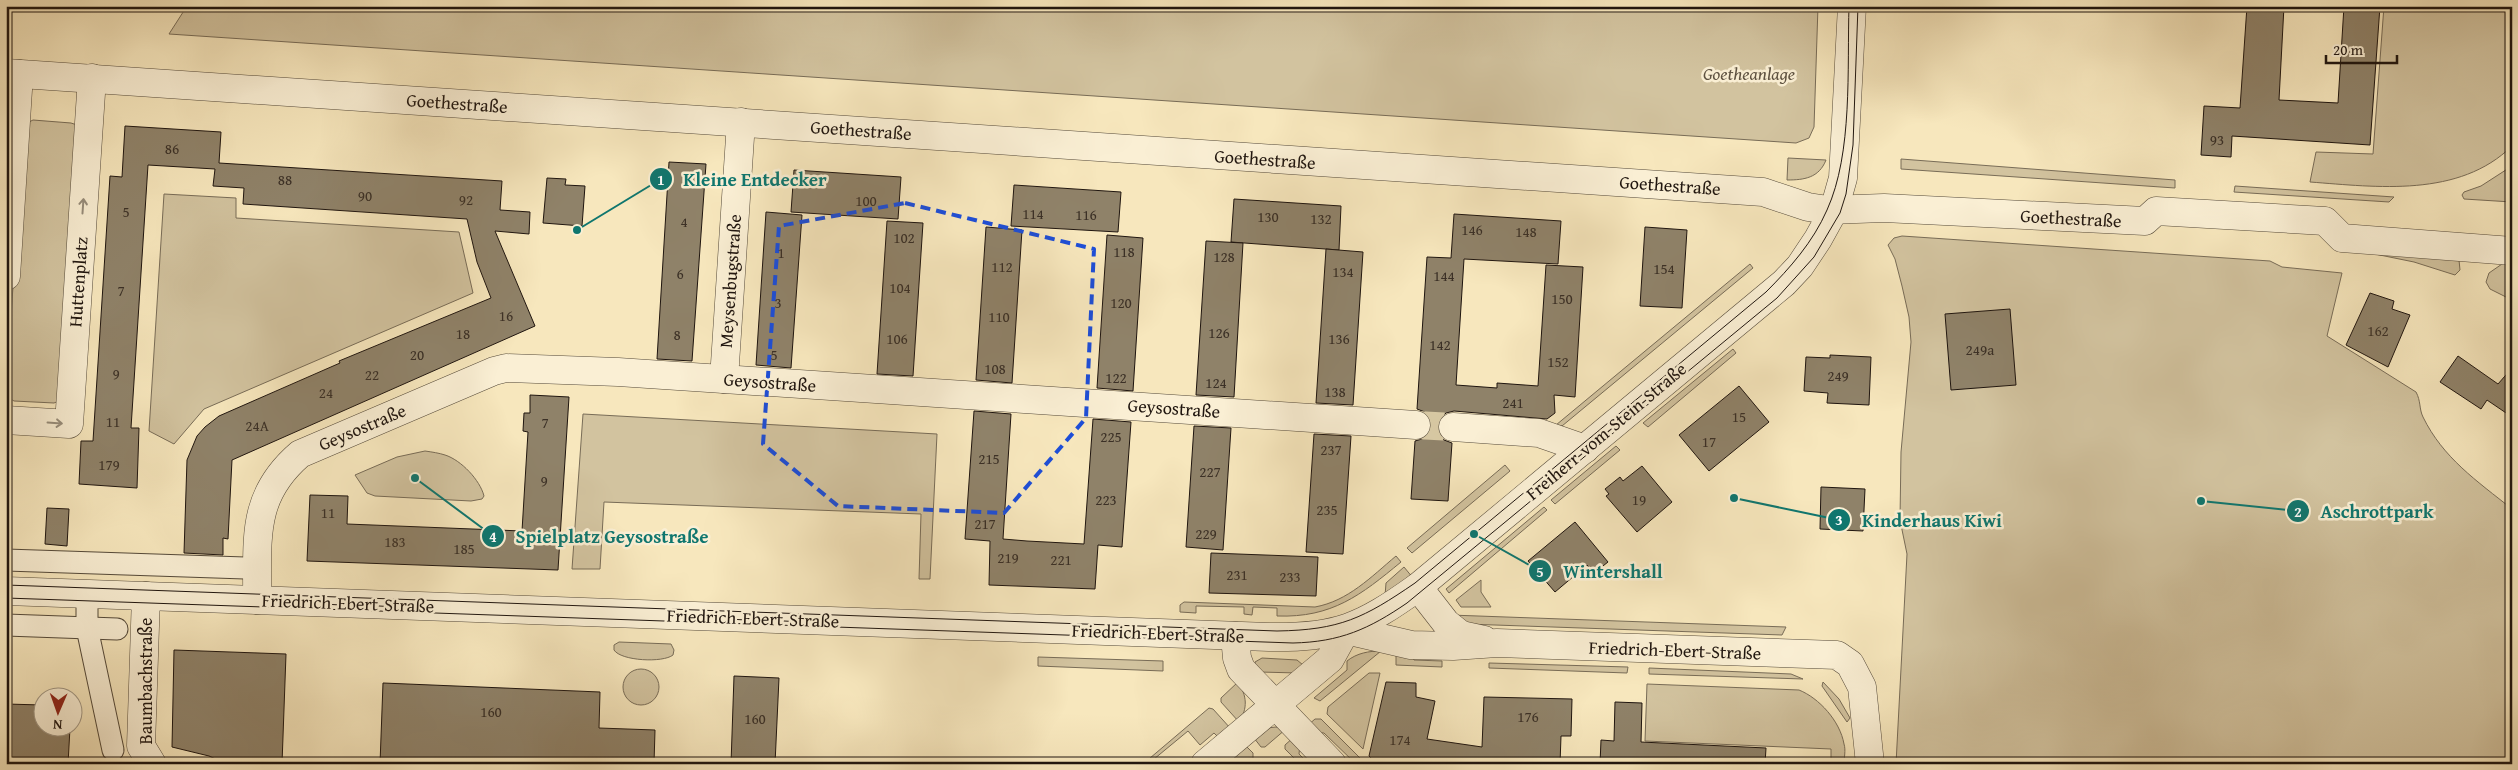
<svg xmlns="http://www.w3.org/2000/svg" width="2518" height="770" font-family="'Gentium Book Plus',serif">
  <rect width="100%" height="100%" fill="#f7e7bd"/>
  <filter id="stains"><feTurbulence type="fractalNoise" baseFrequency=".004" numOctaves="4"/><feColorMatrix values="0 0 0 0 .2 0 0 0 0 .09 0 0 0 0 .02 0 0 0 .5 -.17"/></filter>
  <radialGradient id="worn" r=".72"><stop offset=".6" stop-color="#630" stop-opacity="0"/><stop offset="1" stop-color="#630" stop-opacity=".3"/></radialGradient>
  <!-- green -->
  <g fill="#d2c39f" stroke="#786c57">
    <polygon points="187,6 1818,6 1814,127 1809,138 1796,143 169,34"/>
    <path d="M2384,6H2512V146C2459,198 2377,187 2310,182L2316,152L2373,154Z"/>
    <polygon points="33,120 71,123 77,125 59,401 54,403 14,401 6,396 23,129 27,123"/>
    <path d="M1788,158L1826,160C1819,178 1804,180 1787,180Z"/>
    <polygon points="1901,159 2175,180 2175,188 1901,169"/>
    <polygon points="2512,166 2512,202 2464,199 2462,195 2464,192 2481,186"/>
    <polygon points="2235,186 2394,197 2389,202 2234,192"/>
    <polygon points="164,194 236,198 236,218 459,232 473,293 204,409 174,444 149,431"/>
    <path d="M1902,236L2270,261L2282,267L2342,273L2327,336L2416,392C2421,401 2419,409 2423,417C2443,458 2477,481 2512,509V764H1896L1907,554L1900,520L1901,452L1911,342L1909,317L1902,286L1895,259L1888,245L1894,238Z"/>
    <polygon points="2370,253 2459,260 2460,270 2455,275 2414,262"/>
    <polygon points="1750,264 1753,268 1562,426 1556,425"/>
    <polygon points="2502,264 2512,264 2512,300 2490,289 2486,282 2489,273"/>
    <polygon points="1733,349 1736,353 1648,427 1643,423"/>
    <polygon points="583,414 937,434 930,579 919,579 921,514 604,502 600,569 572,569"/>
    <polygon points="1616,446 1620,450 1555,504 1551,500"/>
    <path d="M425,451C432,452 439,453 445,455C461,460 480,480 484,496L482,499L471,501L375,496L367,493L355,475L397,457Z"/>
    <polygon points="1505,465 1510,471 1412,553 1407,548"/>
    <polygon points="1544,507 1547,510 1449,593 1446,589"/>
    <path d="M1396,556L1401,562C1361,595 1332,618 1277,616V608L1253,607L1252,615L1244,614V607L1196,606V613L1180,612V605L1184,602L1315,607C1348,601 1371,577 1396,556Z"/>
    <polygon points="1404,567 1413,578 1385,596 1386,583"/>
    <polygon points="1481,580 1481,592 1491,607 1461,607 1456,600"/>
    <polygon points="1450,615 1786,627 1782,635 1466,624"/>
    <path d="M619,642L671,644L674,650L673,655C663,663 621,661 614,650V645Z"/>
    <path d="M1381,651L1320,701L1314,698L1347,670V661C1357,653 1369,651 1381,651Z"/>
    <polygon points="1396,651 1410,651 1414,660 1442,661 1442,667 1396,665"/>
    <polygon points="1038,657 1163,661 1163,671 1038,666"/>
    <polygon points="1262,658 1297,660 1303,665 1298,673 1259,672 1255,666 1255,662"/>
    <polygon points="1489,663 1628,667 1627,673 1489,668"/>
    <polygon points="1649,668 1791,674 1803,679 1649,674"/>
    <circle cx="641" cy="687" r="18"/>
    <polygon points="1369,673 1380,673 1363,749 1327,714 1328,707"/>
    <path d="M1238,682C1247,696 1248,708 1239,722L1221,702V698Z"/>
    <polygon points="1823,682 1839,699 1850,718 1847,722 1822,686"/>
    <path d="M1647,684L1799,690C1819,698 1840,721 1844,744C1846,750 1844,758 1844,764H1831V749L1645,741Z"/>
    <polygon points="1209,708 1213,709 1231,729 1219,738 1214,733 1200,745 1188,731 1148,764 1143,764"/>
    <polygon points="1315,719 1321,719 1366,764 1356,764 1324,733 1313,732 1307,726"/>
    <polygon points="1276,727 1286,729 1265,747 1261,747 1254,738 1267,728"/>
    <polygon points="1294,737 1300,744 1299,754 1309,764 1300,764 1285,749 1285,745"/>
    <polygon points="1245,745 1253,753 1253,758 1246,764 1232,764 1235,761 1234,755"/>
  </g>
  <!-- building -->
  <g fill="#8f8269" stroke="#1f150f">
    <polygon points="2247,6 2284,6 2279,100 2338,103 2344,6 2380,6 2370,145 2232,136 2231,157 2201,155 2204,106 2240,108"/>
    <polygon points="125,126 221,132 219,163 502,181 500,210 530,212 529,234 495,231 535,326 232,460 228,539 223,538 223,555 184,553 187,460 197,436 205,427 219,416 340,363 339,361 491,298 477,262 467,219 243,204 244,188 213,186 215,169 148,165 131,428 139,428 137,488 79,484 81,441 93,441 110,176 122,177"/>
    <polygon points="669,162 706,164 692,361 657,359"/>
    <polygon points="794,170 901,177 898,219 791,212"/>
    <polygon points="547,178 566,179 565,185 585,186 582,226 543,223"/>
    <polygon points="1014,185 1121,192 1118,232 1011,226"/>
    <polygon points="1234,199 1341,206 1339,250 1231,242"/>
    <polygon points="766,212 802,215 791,368 756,365"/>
    <polygon points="1454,214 1561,221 1558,264 1464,259 1456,385 1497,388 1497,383 1538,386 1546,265 1583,267 1575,397 1554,395 1555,413 1547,419 1454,411 1446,413 1440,419 1437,426 1439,434 1444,440 1452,443 1448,501 1411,499 1415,441 1422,439 1429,434 1432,426 1430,419 1425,412 1417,409 1427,257 1451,258"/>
    <polygon points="887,221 923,223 913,376 877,374"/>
    <polygon points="986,227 1022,230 1012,383 976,380"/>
    <polygon points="1645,227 1687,230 1682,308 1640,306"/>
    <polygon points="1107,235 1143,238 1133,391 1097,388"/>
    <polygon points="1206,241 1243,243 1234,397 1196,395"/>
    <polygon points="1326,249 1363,252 1353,405 1316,403"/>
    <polygon points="2370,293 2394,301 2392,309 2410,315 2388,367 2346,345"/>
    <polygon points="2010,309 2016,385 1951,390 1945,314"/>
    <polygon points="1830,355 1871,357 1869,405 1827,403 1828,393 1804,391 1806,357 1830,358"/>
    <polygon points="2458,356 2498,384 2512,368 2512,417 2487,400 2481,409 2440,382"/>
    <polygon points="1739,386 1769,422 1709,471 1679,435"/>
    <polygon points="530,395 569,397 558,570 307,561 310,495 348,496 347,524 522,531 528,432 523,431 524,413 530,413"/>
    <polygon points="974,411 1011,414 1003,539 1027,541 1084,544 1093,419 1131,422 1122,547 1098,545 1095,589 989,585 990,541 965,539"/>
    <polygon points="1194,426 1231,428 1223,550 1186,547"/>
    <polygon points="1314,434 1351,436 1343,554 1306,552"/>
    <polygon points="1642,466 1672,502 1637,532 1606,496 1609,494 1605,489 1620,477 1623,481"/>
    <polygon points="1821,487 1865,489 1863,531 1820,529"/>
    <polygon points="47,508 69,509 67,546 45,544"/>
    <polygon points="1575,522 1608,562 1594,573 1587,565 1555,592 1528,561"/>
    <polygon points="1211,553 1318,557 1316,596 1209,593"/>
    <polygon points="174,650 286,654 282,764 226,764 209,756 172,747"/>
    <polygon points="734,676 779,678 775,764 731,764"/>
    <polygon points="1386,682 1416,683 1416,697 1435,701 1427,739 1482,747 1484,697 1572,699 1571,736 1561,736 1560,764 1452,764 1422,760 1421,764 1377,764 1369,756"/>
    <polygon points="383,683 600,692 599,728 655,730 654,764 380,764"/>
    <polygon points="1615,702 1642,703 1641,742 1766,748 1765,764 1600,764 1601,740 1614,741"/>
    <polygon points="6,704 42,705 42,728 70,728 68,764 6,764"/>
  </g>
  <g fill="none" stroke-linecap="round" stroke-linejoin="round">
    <!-- minor-tunnel -->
    <polyline stroke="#d7c8a3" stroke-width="28" stroke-dasharray="28 14" stroke-linecap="butt" points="1416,425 1453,427"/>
    <!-- pedestrian casing -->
    <g stroke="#554a3a" stroke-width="23">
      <g id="pedestrian">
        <polyline points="6,560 245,568"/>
        <polyline points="87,605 87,628 113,750"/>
        <polyline points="6,625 117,629"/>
      </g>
    </g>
    <!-- minor casing -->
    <g stroke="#554a3a" stroke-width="29">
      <g id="minor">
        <polyline points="6,73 1763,192 1808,207 1828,210 1884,208 2145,221 2156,211 2325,221 2342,238 2512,251"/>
        <polyline points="6,276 19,74"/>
        <polyline points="724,379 741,122"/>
        <polyline points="6,420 69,424 92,78"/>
        <polyline points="1453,427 1539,433 1585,449"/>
        <polyline points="1418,587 1446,623 1461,635 1484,640"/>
        <polyline points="146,596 141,746 152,764"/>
        <path d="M257,600C258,540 250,497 300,454L494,371L506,368L618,372L1416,425"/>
        <polyline points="1235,636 1237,658 1241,669 1332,764"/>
        <polyline points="1205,764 1330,659 1346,630 1411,645 1453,646 1497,643 1837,655 1850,664 1862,687 1870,764"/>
      </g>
    </g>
    <!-- tertiary casing -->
    <g stroke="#554a3a" stroke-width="29">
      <path id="tertiary" d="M6,591L1269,637C1338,638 1362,627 1418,587L1784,283L1800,266L1818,239L1834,210L1843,178L1852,6"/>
    </g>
    <!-- pedestrian -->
    <use href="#pedestrian" stroke="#faefd4" stroke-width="21"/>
    <!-- minor -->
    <use href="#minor" stroke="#faefd4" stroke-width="28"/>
    <!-- tertiary -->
    <use href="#tertiary" stroke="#faefd4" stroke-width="28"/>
    <!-- tram -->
    <g stroke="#1f150f" stroke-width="1">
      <path d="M6,585L1277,631C1340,630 1364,618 1415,583L1766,292C1790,268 1813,242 1827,210C1853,153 1847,68 1849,6"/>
      <path d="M6,598L1293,643C1340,642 1369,629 1407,603L1777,298L1814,257L1840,213L1846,194L1853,145L1858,6"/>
    </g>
  </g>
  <!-- one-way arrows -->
  <defs><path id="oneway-shaft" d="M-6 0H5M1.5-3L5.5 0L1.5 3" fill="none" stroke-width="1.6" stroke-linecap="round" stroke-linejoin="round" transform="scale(1.25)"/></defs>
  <g stroke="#978d7b">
    <use href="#oneway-shaft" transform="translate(83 206) rotate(-86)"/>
    <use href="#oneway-shaft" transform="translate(55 423) rotate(4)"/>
  </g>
  <!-- marked area -->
  <path fill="none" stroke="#1d4ed8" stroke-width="4" stroke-dasharray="10 6" stroke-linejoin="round" d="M905,203L1094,249L1086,418L1004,513L838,506L763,444L779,226Z"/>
  <g text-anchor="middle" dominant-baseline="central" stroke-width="5" stroke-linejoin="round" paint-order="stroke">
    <!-- number labels -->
    <g font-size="15" fill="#3b3026">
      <text x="2217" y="139">93</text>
      <text x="172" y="148">86</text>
      <text x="285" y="179">88</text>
      <text x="365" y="195">90</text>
      <text x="466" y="199">92</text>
      <text x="866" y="200">100</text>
      <text x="126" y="211">5</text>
      <text x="1033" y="213">114</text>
      <text x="1086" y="214">116</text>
      <text x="1268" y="216">130</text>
      <text x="1321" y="218">132</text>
      <text x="684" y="221">4</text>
      <text x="1472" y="229">146</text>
      <text x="1526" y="231">148</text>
      <text x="904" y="237">102</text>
      <text x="1124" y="251">118</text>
      <text x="781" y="252">1</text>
      <text x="1224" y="256">128</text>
      <text x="1002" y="266">112</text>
      <text x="1664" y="268">154</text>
      <text x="1343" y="271">134</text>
      <text x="680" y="273">6</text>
      <text x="1444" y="275">144</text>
      <text x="900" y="287">104</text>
      <text x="121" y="290">7</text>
      <text x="1562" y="298">150</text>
      <text x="778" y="302">3</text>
      <text x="1121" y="302">120</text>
      <text x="506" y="315">16</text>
      <text x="999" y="316">110</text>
      <text x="2378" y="330">162</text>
      <text x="1219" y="332">126</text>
      <text x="463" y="333">18</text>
      <text x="677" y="334">8</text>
      <text x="897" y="338">106</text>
      <text x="1339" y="338">136</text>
      <text x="1440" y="344">142</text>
      <text x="1980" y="349">249a</text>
      <text x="417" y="354">20</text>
      <text x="774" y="354">5</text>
      <text x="1558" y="361">152</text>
      <text x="995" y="368">108</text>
      <text x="116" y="373">9</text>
      <text x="372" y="374">22</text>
      <text x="1838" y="375">249</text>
      <text x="1116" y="377">122</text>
      <text x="1216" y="382">124</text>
      <text x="1335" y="391">138</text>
      <text x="326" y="392">24</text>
      <text x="1513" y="402">241</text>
      <text x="1739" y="416">15</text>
      <text x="113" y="421">11</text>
      <text x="545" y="422">7</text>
      <text x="257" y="425">24A</text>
      <text x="1111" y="436">225</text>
      <text x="1709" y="441">17</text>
      <text x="1331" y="449">237</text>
      <text x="989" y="458">215</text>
      <text x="109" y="464">179</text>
      <text x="1210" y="471">227</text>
      <text x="544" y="480">9</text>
      <text x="1106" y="499">223</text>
      <text x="1639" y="499">19</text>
      <text x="1327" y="509">235</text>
      <text x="328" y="512">11</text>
      <text x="985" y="523">217</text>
      <text x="1206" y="533">229</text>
      <text x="395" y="541">183</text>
      <text x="464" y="548">185</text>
      <text x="1008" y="557">219</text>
      <text x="1061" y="559">221</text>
      <text x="1237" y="574">231</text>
      <text x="1290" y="576">233</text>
      <text x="491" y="711">160</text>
      <text x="1528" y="716">176</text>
      <text x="755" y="718">160</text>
      <text x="1400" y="739">174</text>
    </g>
    <!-- park labels -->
    <g font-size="18" font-style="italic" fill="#5e5241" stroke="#faefd4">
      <text x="1749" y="73">Goetheanlage</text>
    </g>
    <!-- street labels -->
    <g font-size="18" fill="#1f150f" stroke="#faefd4">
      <text transform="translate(457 103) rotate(4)">Goethestraße</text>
      <text transform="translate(861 130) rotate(4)">Goethestraße</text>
      <text transform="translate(1265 159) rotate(4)">Goethestraße</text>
      <text transform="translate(1670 185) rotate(4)">Goethestraße</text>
      <text transform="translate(2071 218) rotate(3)">Goethestraße</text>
      <text transform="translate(730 281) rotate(-86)">Meysenbugstraße</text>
      <text transform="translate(78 282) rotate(-86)">Huttenplatz</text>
      <text transform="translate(770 382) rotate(4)">Geysostraße</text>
      <text transform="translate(1174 408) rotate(4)">Geysostraße</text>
      <text transform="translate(362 427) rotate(-23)">Geysostraße</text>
      <text transform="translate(1606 431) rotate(-40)">Freiherr-vom-Stein-Straße</text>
      <text transform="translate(348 603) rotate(2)">Friedrich-Ebert-Straße</text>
      <text transform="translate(753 618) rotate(2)">Friedrich-Ebert-Straße</text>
      <text transform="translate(1158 633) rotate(2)">Friedrich-Ebert-Straße</text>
      <text transform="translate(1675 650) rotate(2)">Friedrich-Ebert-Straße</text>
      <text transform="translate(145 681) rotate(-90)">Baumbachstraße</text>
    </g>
  </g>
  <!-- callouts -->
  <path fill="none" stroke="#0f766e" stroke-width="2" d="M577 230L661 179M2201 501L2298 511M1734 498L1839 520M415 478L493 536M1474 534L1540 571"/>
  <g fill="#0f766e" stroke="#faefd4" stroke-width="2">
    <circle cx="577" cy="230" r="5"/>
    <circle cx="2201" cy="501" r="5"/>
    <circle cx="1734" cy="498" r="5"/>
    <circle cx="415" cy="478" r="5"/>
    <circle cx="1474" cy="534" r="5"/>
    <circle cx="661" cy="179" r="12"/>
    <circle cx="2298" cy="511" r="12"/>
    <circle cx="1839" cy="520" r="12"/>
    <circle cx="493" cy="536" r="12"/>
    <circle cx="1540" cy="571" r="12"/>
  </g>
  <g font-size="15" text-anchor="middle" font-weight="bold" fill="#fff">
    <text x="661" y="185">1</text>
    <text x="2298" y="517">2</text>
    <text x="1839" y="525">3</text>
    <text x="493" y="542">4</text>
    <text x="1540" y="577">5</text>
  </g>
  <g font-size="19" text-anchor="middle" font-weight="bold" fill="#0f766e" stroke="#faefd4" stroke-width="5" stroke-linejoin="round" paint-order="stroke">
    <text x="755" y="186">Kleine Entdecker</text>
    <text x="2377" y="518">Aschrottpark</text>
    <text x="1932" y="527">Kinderhaus Kiwi</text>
    <text x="612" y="543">Spielplatz Geysostraße</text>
    <text x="1613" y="578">Wintershall</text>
  </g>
  <!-- margin -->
  <rect width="2518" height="770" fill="none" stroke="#f7e7bd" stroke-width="25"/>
  <rect x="8" y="8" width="2503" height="755" fill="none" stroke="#1f150f" stroke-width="2.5"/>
  <rect x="12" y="12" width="2493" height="745" fill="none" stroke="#1f150f"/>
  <!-- north arrow -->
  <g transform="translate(58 712) rotate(182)"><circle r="24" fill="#faefd4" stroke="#a29885"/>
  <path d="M0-4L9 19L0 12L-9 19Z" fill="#8f2418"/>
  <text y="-8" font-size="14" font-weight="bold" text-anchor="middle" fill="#1f150f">N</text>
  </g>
  <!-- scale -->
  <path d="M2326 55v8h71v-8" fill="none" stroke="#1f150f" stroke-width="2.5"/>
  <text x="2333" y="55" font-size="15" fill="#1f150f" stroke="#faefd4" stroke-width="4" paint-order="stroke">20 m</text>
  <rect width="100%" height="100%" filter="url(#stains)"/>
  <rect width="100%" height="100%" fill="url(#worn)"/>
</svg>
